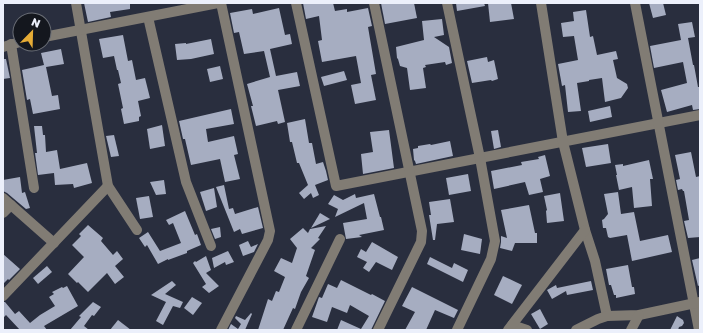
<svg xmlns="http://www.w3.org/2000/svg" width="703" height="333" font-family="'Golos Text',sans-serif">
  <rect width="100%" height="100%" fill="#292e3e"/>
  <!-- building -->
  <g fill="#a6adc1">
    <polygon points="84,3 130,3 130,9 110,12 111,17 88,22"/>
    <polygon points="303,3 333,3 335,11 347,9 347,12 368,8 372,26 368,27 376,74 371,75 376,100 355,104 351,85 361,83 356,56 322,62 318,41 322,40 319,16 306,19"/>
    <polygon points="381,3 414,3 417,18 385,24"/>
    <polygon points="456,3 484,3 485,6 457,11"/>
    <polygon points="488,3 511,3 514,19 490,22"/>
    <polygon points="649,3 663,3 666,15 653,18"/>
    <polygon points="279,8 285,35 290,34 292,44 270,49 276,76 297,72 300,86 278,90 285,122 278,124 277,121 256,126 251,106 253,106 247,84 270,77 264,51 244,54 239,32 234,33 230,13 252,9 253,14"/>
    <polygon points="586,10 590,37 593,36 597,55 616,51 618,59 613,60 617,78 627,84 628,88 621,98 605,102 602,78 589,80 589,81 577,83 581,111 568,112 565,85 562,86 558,64 578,60 574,36 563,37 561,23 574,21 573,12"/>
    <polygon points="442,19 444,35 434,37 449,47 452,63 446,65 445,62 425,65 426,67 423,68 426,88 410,90 407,68 400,66 398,59 397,58 396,47 424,40 422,21"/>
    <polygon points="692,22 695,37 688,38 693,65 694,65 698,87 699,87 700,93 700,109 693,110 692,105 667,112 661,90 687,83 683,62 654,68 650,46 681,40 678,24"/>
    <polygon points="123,35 128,61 132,60 136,80 145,78 150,98 138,101 141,116 139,117 139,121 124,124 121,109 123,108 118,84 121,83 118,70 117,70 114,56 103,58 99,39"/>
    <polygon points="211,39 214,54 191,59 177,60 175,44 186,43 186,44"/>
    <polygon points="61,49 64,64 46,67 52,96 58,95 60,109 33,114 30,99 27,100 22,70 44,65 41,53"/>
    <polygon points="487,57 488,62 494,60 498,79 492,81 491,80 472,83 467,61"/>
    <polygon points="3,59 6,59 10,78 3,79"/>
    <polygon points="220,66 223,79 210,82 207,69"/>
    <polygon points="344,71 347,80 324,86 321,77"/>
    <polygon points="610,106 612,117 590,122 588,111"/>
    <polygon points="231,109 234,124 206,129 208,142 234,136 238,154 234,155 240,179 225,182 220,159 191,165 185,139 183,139 179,121"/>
    <polygon points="305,119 309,143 312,143 316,164 323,162 326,171 328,180 315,185 319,195 313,198 311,193 304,199 299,193 308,185 299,163 297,163 292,142 290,142 287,123"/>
    <polygon points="162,125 165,146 150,149 147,129"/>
    <polygon points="34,126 42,126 43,135 45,135 46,152 57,150 60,169 87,163 92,183 74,188 73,184 55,185 54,173 38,175 35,153 37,153"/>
    <polygon points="389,130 394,168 363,174 361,154 373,152 370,132"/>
    <polygon points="498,130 501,147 494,149 491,131"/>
    <polygon points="114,135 119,156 111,157 106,136"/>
    <polygon points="450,141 453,156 416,164 415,161 414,160 413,149 418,148 418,146 430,144 431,145"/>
    <polygon points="608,144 611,163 586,167 582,148"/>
    <polygon points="691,152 696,177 700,176 700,237 688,238 684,221 689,220 684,191 683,191 682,189 678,190 676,180 680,179 675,155"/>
    <polygon points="545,155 550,176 540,179 543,192 529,195 525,182 494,189 491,171 522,165 521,162 539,159 538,157"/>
    <polygon points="649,160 653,179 650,179 652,206 634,208 632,187 619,190 616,175 617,175 615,165 623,164 623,166"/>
    <polygon points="468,174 471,191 449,195 446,178"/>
    <polygon points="20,177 22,193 25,192 30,208 26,209 7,193 3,191 3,180"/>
    <polygon points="164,180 166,194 156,195 150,182"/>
    <polygon points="224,185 229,209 233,208 235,214 258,207 263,228 242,234 240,229 234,232 216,187"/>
    <polygon points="214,188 217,207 206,211 200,192"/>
    <polygon points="618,192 621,214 634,212 640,241 668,235 672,252 632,261 627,235 610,238 608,237 606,228 603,228 602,220 604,219 608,214 604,194"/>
    <polygon points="560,193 564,221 547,223 546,211 547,210 544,196"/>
    <polygon points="355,194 356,198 374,194 380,217 381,217 384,230 359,235 362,237 346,239 343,223 367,219 364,203 335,217 338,209 328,204 334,195 343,200"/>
    <polygon points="149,196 153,217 140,219 136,198"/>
    <polygon points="450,199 454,222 437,224 435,240 433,240 429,215 431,215 429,202"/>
    <polygon points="529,205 535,233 537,233 537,243 515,243 512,251 500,248 501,242 501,236 507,238 501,210"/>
    <polygon points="185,211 195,235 197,234 201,245 187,251 187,253 168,260 168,259 158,264 147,245 145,247 139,238 148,232 160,251 181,243 173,223 169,225 166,220"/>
    <polygon points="320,213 330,219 311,228"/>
    <polygon points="88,225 103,238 101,241 113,255 117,251 123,259 115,266 124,277 115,284 107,273 88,292 78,282 77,283 68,274 84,257 72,245 81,236 79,234"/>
    <polygon points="326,226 318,238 320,239 311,248 315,250 306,276 309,278 301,292 295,309 293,308 283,330 258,330 268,299 272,301 276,291 279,292 285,277 274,271 281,258 292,263 297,248 290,239 303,228 308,233 310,229"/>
    <polygon points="220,227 221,237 215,239 211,229"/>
    <polygon points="464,234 482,239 480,254 461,250"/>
    <polygon points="248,241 251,247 258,244 254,252 243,256 239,245"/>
    <polygon points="372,242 379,246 398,257 392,270 376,262 369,272 363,268 367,262 357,257 361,249 366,252"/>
    <polygon points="228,251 234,262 226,265 225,262 214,268 212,258"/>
    <polygon points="3,254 20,269 9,280 8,279 3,284"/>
    <polygon points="206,256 211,270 206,273 219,286 209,293 202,287 206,284 193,263 195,261 196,262"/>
    <polygon points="430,257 452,268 454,263 468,270 463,282 427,264"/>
    <polygon points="700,258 700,285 698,286 692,260"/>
    <polygon points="628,265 632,287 634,287 635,294 616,298 616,295 614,295 611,285 609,285 606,269"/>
    <polygon points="47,266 52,272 38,284 33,278"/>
    <polygon points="503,276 522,285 512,304 494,295"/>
    <polygon points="341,280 371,295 372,294 385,301 371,330 337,330 341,320 361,329 369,316 350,305 347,313 332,307 327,322 312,317 319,297 322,298 328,284 337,288"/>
    <polygon points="172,281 176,285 165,294 183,302 180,308 173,306 163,325 156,321 166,302 151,295"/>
    <polygon points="591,281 593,290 567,295 566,291 552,299 547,290 556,285 557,288"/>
    <polygon points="67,286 78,306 44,326 47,330 20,330 6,315 3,318 3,302 5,302 15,314 19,311 30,323 40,315 55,306 49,297 54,294 52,292 62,287 63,288"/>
    <polygon points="412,287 458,310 454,318 435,310 426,330 405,330 415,312 402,306"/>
    <polygon points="192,297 202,303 193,315 184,308"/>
    <polygon points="93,302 101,307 94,316 92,315 84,326 89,330 70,330 81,317 79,316"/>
    <polygon points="540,309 548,324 540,329 531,314"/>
    <polygon points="251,313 252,314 245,330 228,330 231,324 238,329 241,324 235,318 236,316 245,320"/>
    <polygon points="677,316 683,320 684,323 682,326 679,327 678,330 670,330"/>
    <polygon points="118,320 131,330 110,330"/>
  </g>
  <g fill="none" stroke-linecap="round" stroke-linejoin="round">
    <!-- minor -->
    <g stroke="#817c74" stroke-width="10">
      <polyline points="76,3 108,186 137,230"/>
      <polyline points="296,3 336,186 700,115"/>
      <polyline points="374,3 422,231 421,242 378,330"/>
      <polyline points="447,3 480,158 495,241 491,259 457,330"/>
      <polyline points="541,3 563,142 585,230 595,261 607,316"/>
      <polyline points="635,3 699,330"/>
      <polyline points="148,17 186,182 211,246"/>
      <polyline points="44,37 218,3"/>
      <polyline points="11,44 34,188"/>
      <polyline points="3,47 20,42"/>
      <polyline points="3,198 54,243"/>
      <polyline points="3,213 11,205"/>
      <polyline points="3,296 108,186"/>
      <polyline points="512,325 527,330"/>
      <polyline points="221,330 268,240 270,231 221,3"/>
      <polyline points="296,330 340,239"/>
      <polyline points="508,330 585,230"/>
      <polyline points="576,330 598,319 607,316 639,315 700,302"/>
      <polyline points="631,330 639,315"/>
    </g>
  </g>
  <!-- border -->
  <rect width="703" height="333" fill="none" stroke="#ecf0fb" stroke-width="8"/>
  <!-- north arrow -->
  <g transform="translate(32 32) rotate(23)"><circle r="19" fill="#14171e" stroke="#6a6e76"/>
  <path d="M0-3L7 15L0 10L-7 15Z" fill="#e6ac36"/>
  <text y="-6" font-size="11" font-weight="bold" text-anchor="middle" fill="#ecf0fb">N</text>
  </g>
</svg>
